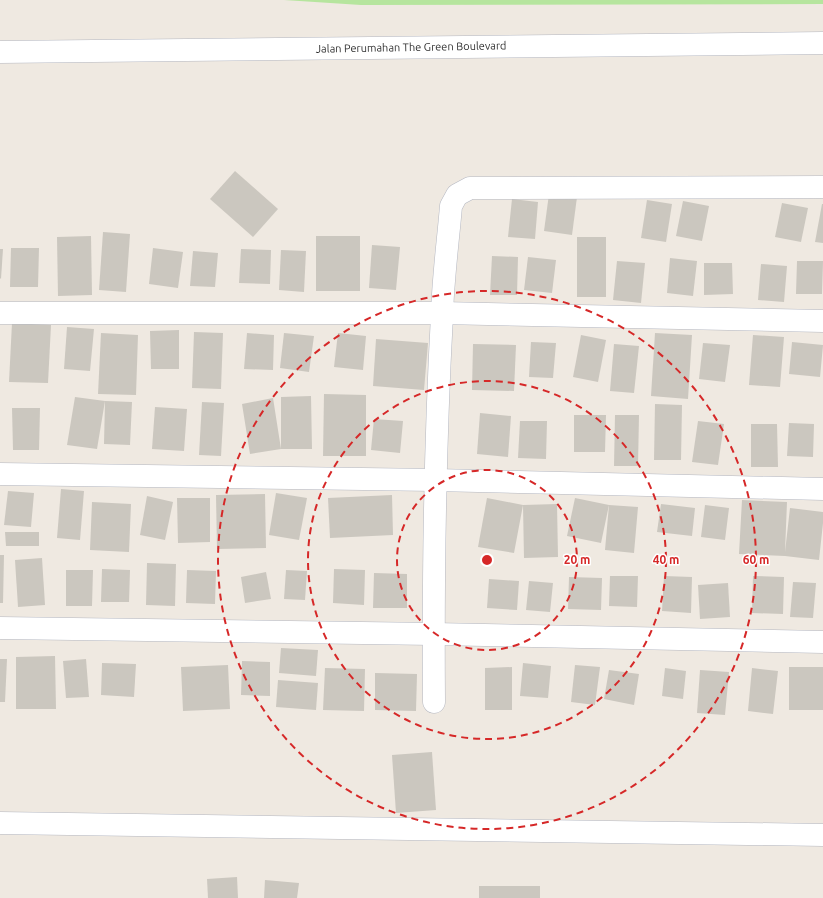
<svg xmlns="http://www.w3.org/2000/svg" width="823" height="898" font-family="Ubuntu,sans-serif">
  <rect width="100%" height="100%" fill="#efe9e1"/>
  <!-- green -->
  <polygon fill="#b6e59e" points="284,0 823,0 823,4 361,5"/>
  <!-- building -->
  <g fill="#cbc7bf">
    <polygon points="235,171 278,209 253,237 210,199"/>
    <polygon points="549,194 577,197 572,235 544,231"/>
    <polygon points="512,199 538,202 535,239 508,237"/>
    <polygon points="647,200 672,204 666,242 641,238"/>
    <polygon points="683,201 709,206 702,241 676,236"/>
    <polygon points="782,203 808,208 801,242 775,237"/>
    <polygon points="822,204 823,204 823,243 815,242"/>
    <polygon points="103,232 130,234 126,292 99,290"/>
    <polygon points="91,236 92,295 58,296 57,237"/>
    <rect x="316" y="236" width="44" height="55"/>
    <rect x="577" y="237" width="29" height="60"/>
    <polygon points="372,245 400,247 396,290 369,288"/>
    <polygon points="11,248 39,248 38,287 10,287"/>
    <polygon points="153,248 183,252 178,288 149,284"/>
    <polygon points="0,249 3,249 1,279 0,278"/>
    <polygon points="241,249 271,250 270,284 239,283"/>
    <polygon points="281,250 306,251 304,292 279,290"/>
    <polygon points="193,251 218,253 215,287 190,286"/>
    <polygon points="492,256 518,257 517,295 490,295"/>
    <polygon points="528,257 556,260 552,293 524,290"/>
    <polygon points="670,258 697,261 693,296 667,293"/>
    <polygon points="617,261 645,263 641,303 613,300"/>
    <polygon points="797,261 823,261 822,294 796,294"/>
    <polygon points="704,263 732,263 733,294 704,295"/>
    <polygon points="761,264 787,266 784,302 758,300"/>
    <polygon points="12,323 51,325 48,383 9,382"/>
    <polygon points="67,327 94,329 90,371 64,369"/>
    <polygon points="179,330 179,369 151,369 150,331"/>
    <polygon points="194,332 223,333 221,389 192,388"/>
    <polygon points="101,333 138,335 136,395 98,394"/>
    <polygon points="247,333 274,335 273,370 244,369"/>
    <polygon points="284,333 314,336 309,372 280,368"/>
    <polygon points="338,333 366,336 363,370 334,367"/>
    <polygon points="655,333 692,335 688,399 651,396"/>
    <polygon points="581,335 606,340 598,382 573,377"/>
    <polygon points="753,335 784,337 780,387 749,385"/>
    <polygon points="376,339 428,343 424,390 373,386"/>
    <polygon points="531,342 556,343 553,378 529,377"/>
    <polygon points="792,342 823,345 820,377 789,374"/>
    <polygon points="703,343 730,345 725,382 699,379"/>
    <polygon points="473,344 516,345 514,391 472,390"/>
    <polygon points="614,344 639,346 634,393 610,391"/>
    <polygon points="324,394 366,395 366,456 323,456"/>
    <polygon points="311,396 312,449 281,449 250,454 242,404 273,398 281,449 281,397"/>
    <polygon points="75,397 105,401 97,449 67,445"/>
    <polygon points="105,401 132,402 130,445 104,444"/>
    <polygon points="202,402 224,403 221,456 199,455"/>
    <polygon points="655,404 682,405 681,460 654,460"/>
    <polygon points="155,407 187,409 184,451 152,449"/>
    <polygon points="12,408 40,408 39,450 13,450"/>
    <polygon points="480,413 511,416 508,457 477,454"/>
    <polygon points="574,415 606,415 605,452 574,452"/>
    <polygon points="615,415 639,415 638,466 614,466"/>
    <polygon points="374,419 403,421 400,453 371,450"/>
    <polygon points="520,421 547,421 546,459 518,458"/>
    <polygon points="698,421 724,424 718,465 692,462"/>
    <polygon points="789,423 814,424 813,457 787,456"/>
    <polygon points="751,424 777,424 778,467 751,467"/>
    <polygon points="61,489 84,491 80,540 57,538"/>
    <polygon points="8,491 34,493 31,527 4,525"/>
    <polygon points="276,493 307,498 299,540 269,535"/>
    <polygon points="265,494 266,548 217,549 216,495"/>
    <polygon points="392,495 393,535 330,538 328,498"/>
    <polygon points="147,496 173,502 165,540 140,535"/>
    <polygon points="177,498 210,498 210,542 178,543"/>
    <polygon points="487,498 523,505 514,553 478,547"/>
    <polygon points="575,498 609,505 601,543 567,536"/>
    <polygon points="742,500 787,502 785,552 790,508 823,512 823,523 819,560 785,556 739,554"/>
    <polygon points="92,502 131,504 129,552 90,550"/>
    <polygon points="557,504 558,557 524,558 523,505"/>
    <polygon points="661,504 695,508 692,536 657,532"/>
    <polygon points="609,505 638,507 634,553 605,550"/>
    <polygon points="705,505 729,508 725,540 701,537"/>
    <polygon points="5,532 39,532 39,546 6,546"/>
    <polygon points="0,555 4,555 3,603 0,603"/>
    <polygon points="42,558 45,605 18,607 15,560"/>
    <polygon points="147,563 176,564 175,606 146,605"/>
    <polygon points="102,569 130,570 129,602 101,602"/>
    <polygon points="334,569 365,570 364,605 333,603"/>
    <polygon points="66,570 93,570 92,606 66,606"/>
    <polygon points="187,570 216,571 215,604 186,603"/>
    <polygon points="286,570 307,571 305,600 284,599"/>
    <polygon points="266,572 271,599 245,603 241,577"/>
    <polygon points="374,573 407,574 407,608 373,608"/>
    <polygon points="610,576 638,576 637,607 609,606"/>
    <polygon points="664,576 692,577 691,613 662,611"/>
    <polygon points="753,576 784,577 783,614 752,613"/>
    <polygon points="569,577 602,578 601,610 568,609"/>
    <polygon points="489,579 519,581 517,610 487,608"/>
    <polygon points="529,581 553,583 550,612 526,610"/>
    <polygon points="793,582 816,583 813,618 790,617"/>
    <polygon points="728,583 730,617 700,619 698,585"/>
    <polygon points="281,648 318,650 316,676 279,673"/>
    <polygon points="55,656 56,709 16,709 16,657"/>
    <polygon points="0,659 7,659 5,702 0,702"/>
    <polygon points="86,659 89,697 66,698 63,661"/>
    <polygon points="242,661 270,662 270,696 241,695"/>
    <polygon points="102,663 136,664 134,697 101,695"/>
    <polygon points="523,663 551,666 548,698 520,696"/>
    <polygon points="228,665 230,709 183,711 181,667"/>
    <polygon points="575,665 600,667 595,705 571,702"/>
    <polygon points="512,667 512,710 485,710 485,668"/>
    <rect x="789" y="667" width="34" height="43"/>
    <polygon points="325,668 365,669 364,711 323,710"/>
    <polygon points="665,668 686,671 683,699 662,696"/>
    <polygon points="752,668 778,671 773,714 748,711"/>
    <polygon points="609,670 639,674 634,705 604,699"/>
    <polygon points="700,670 729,672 725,715 697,713"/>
    <polygon points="375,673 417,674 416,711 375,710"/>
    <polygon points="278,680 318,683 316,710 276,707"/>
    <polygon points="432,752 436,810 396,813 392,755"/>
    <polygon points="237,877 238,898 208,898 207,879"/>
    <polygon points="265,880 299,883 297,898 264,898"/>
    <rect x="479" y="886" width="61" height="12"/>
  </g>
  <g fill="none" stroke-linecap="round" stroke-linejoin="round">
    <!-- minor casing -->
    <g stroke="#b4b7c1" stroke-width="23">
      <g id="minor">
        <polyline points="0,52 823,43"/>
        <polyline points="0,313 442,313 823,321"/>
        <polyline points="0,474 435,480 823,489"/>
        <polyline points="0,628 434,634 823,642"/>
        <path d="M434,702C433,573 435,443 442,315C443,278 448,242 451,206L457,195L470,188L823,187"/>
        <polyline points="0,823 823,835"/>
      </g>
    </g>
    <!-- minor -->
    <use href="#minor" stroke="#fff" stroke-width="22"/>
  </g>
  <!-- distance rings -->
  <g fill="none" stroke="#d62828" stroke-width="2" stroke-dasharray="7 5">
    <circle cx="487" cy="560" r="90"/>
    <circle cx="487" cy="560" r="179"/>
    <circle cx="487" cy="560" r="269"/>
  </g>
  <g text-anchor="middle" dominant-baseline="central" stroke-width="3" stroke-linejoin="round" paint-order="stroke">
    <!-- street labels -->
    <g font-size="11" fill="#2e2e2e" stroke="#fff">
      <text transform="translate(411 47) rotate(-1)">Jalan Perumahan The Green Boulevard</text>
    </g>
  </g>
  <circle cx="487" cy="560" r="6" fill="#d62828" stroke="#fff" stroke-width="2"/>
  <g font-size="12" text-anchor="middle" font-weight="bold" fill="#d62828" stroke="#fff" stroke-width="3" stroke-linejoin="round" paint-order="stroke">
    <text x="577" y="564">20 m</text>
    <text x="666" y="564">40 m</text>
    <text x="756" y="564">60 m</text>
  </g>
</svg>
